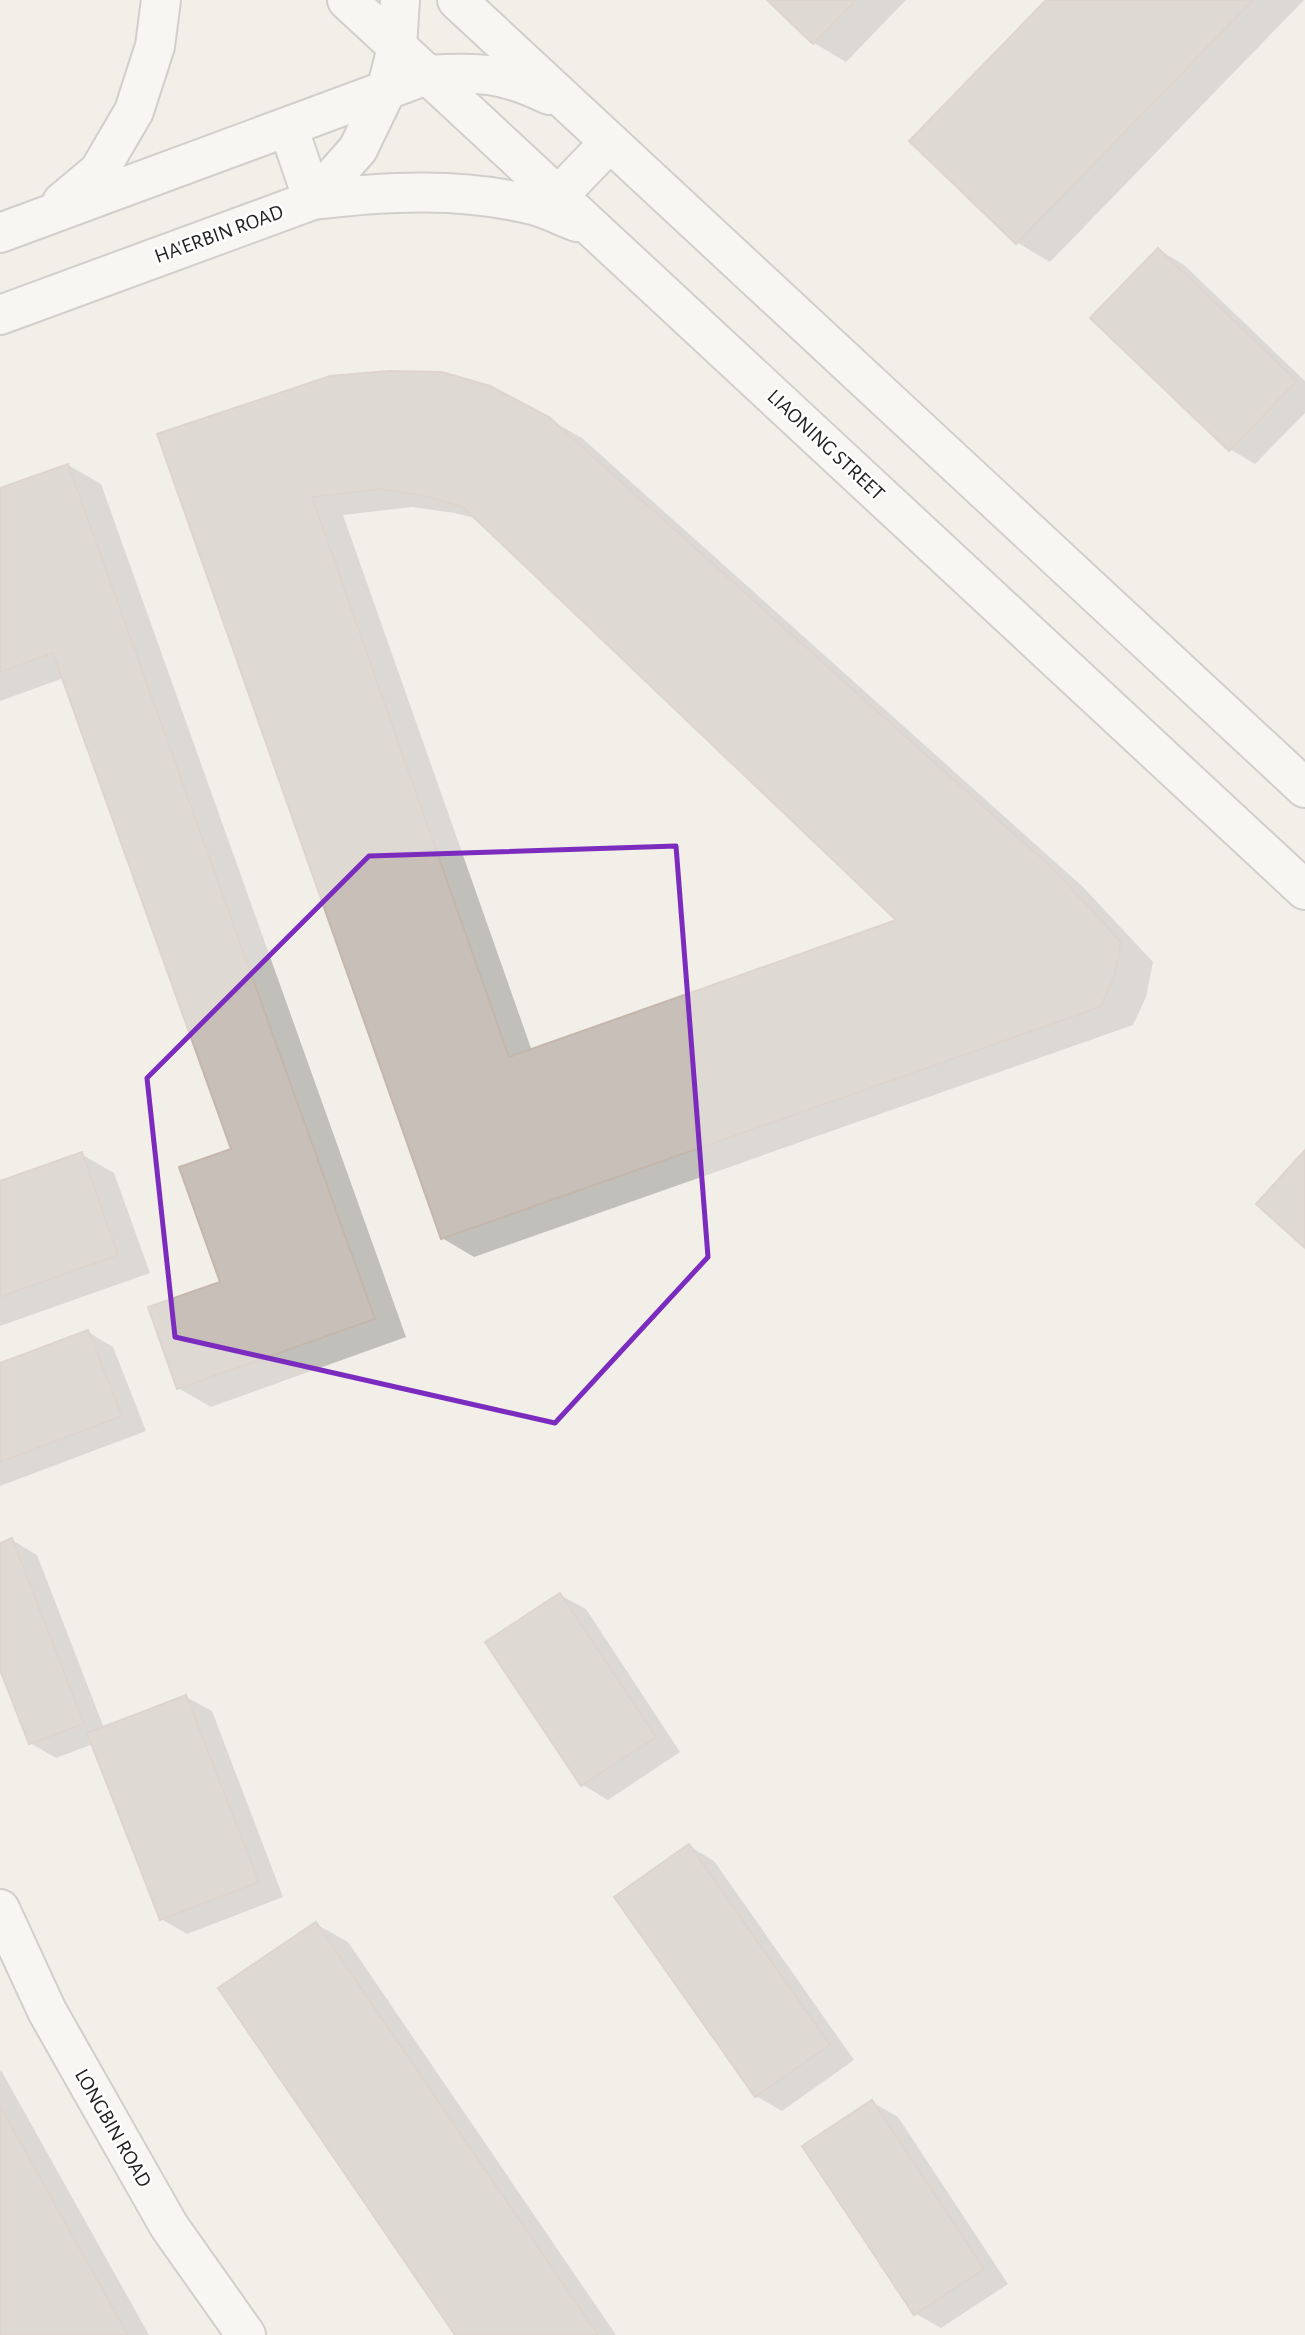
<svg xmlns="http://www.w3.org/2000/svg" width="1305" height="2335" font-family="'Alegreya Sans',sans-serif">
<rect width="100%" height="100%" fill="#f2efe9"/>
<g fill="#0003" fill-rule="evenodd">
<polygon points="770,0 906,0 846,62 814,43"/>
<polygon points="1049,0 1304,0 1050,262 1018,243 912,141"/>
<polygon points="1159,250 1184,265 1305,381 1305,413 1255,464 1230,449"/>
<path d="M548,419L582,438L1083,887L1153,962L1146,997L1133,1025L474,1257L442,1238L159,435ZM412,507L455,513L479,519L899,921L532,1051L343,515Z"/>
<polygon points="68,465 101,484 406,1337 211,1407 178,1388 222,1283 233,1150 64,678 0,701 0,490"/>
<polygon points="81,1154 114,1173 150,1273 0,1326 0,1183"/>
<polygon points="88,1332 113,1347 146,1431 0,1486 0,1365"/>
<polygon points="12,1540 37,1555 104,1728 186,1697 212,1711 283,1897 187,1934 161,1919 93,1744 56,1758 30,1743 0,1665 0,1544"/>
<polygon points="560,1595 586,1609 680,1752 608,1800 583,1785 488,1642"/>
<polygon points="689,1846 714,1861 854,2060 782,2111 756,2096"/>
<polygon points="316,1924 348,1942 616,2335 457,2335"/>
<polygon points="0,2071 2,2072 149,2335 0,2335"/>
<polygon points="872,2102 898,2117 1008,2284 941,2328 916,2314"/>
</g>
<g fill="#c7bfb8" stroke="#c4b6ab" stroke-width="2" fill-rule="evenodd">
<polygon points="767,0 856,0 813,44"/>
<polygon points="1046,0 1253,0 1016,244 909,141"/>
<polygon points="1158,248 1297,381 1229,451 1090,318"/>
<path d="M389,371L442,372L490,386L549,417L1050,866L1092,910L1121,942L1114,978L1100,1007L441,1239L157,434L330,376ZM378,489L421,495L463,507L896,920L509,1057L312,497Z"/>
<polygon points="68,464 375,1319 177,1389 148,1307 220,1282 179,1167 231,1149 53,653 0,672 0,488"/>
<polygon points="1305,1150 1305,1248 1256,1204"/>
<polygon points="82,1152 118,1255 0,1297 0,1181"/>
<polygon points="88,1330 122,1416 0,1462 0,1363"/>
<polygon points="12,1538 84,1724 29,1744 0,1670 0,1543"/>
<polygon points="560,1593 656,1737 581,1786 485,1642"/>
<polygon points="186,1695 259,1882 160,1920 87,1733"/>
<polygon points="689,1844 830,2045 755,2097 614,1897"/>
<polygon points="316,1922 598,2335 455,2335 218,1988"/>
<polygon points="872,2100 984,2269 914,2315 802,2146"/>
<polygon points="0,2106 128,2335 0,2335"/>
</g>
<g fill="none" stroke-linecap="round" stroke-linejoin="round">
<g stroke="#a9a9a9" stroke-width="42">
<g id="minor">
<polyline points="347,0 1305,890"/>
<polyline points="457,0 1305,788"/>
<path d="M288,127L313,200C387,191 464,187 536,206C550,210 563,217 577,222"/>
<polyline points="558,196 610,142"/>
<polyline points="62,202 99,171 134,111 155,46 161,0"/>
<path d="M0,233L427,75C478,72 502,72 549,95"/>
<polyline points="0,315 313,200 358,149 386,91 397,47 400,0"/>
<polyline points="0,1909 47,2011 169,2226 246,2335"/>
</g>
</g>
<use href="#minor" stroke="#fff" stroke-width="38"/>
</g>
<path d="M0 0H1305V2335H0ZM676,846L708,1257L555,1423L175,1337L147,1078L369,856Z" fill="#f2efe9" fill-opacity=".55" fill-rule="evenodd"/>
<path fill="none" stroke="#7b2cbf" stroke-width="5" stroke-linejoin="round" d="M676,846L708,1257L555,1423L175,1337L147,1078L369,856Z"/>
<g text-anchor="middle" dominant-baseline="central" stroke-width="5" stroke-linejoin="round" paint-order="stroke">
<g font-size="21" fill="#222" stroke="#fff">
<text transform="translate(219 234) rotate(-20)">HA'ERBIN ROAD</text>
<text transform="translate(826 445) rotate(43)">LIAONING STREET</text>
<text transform="translate(113 2128) rotate(60)">LONGBIN ROAD</text>
</g>
</g>
</svg>
